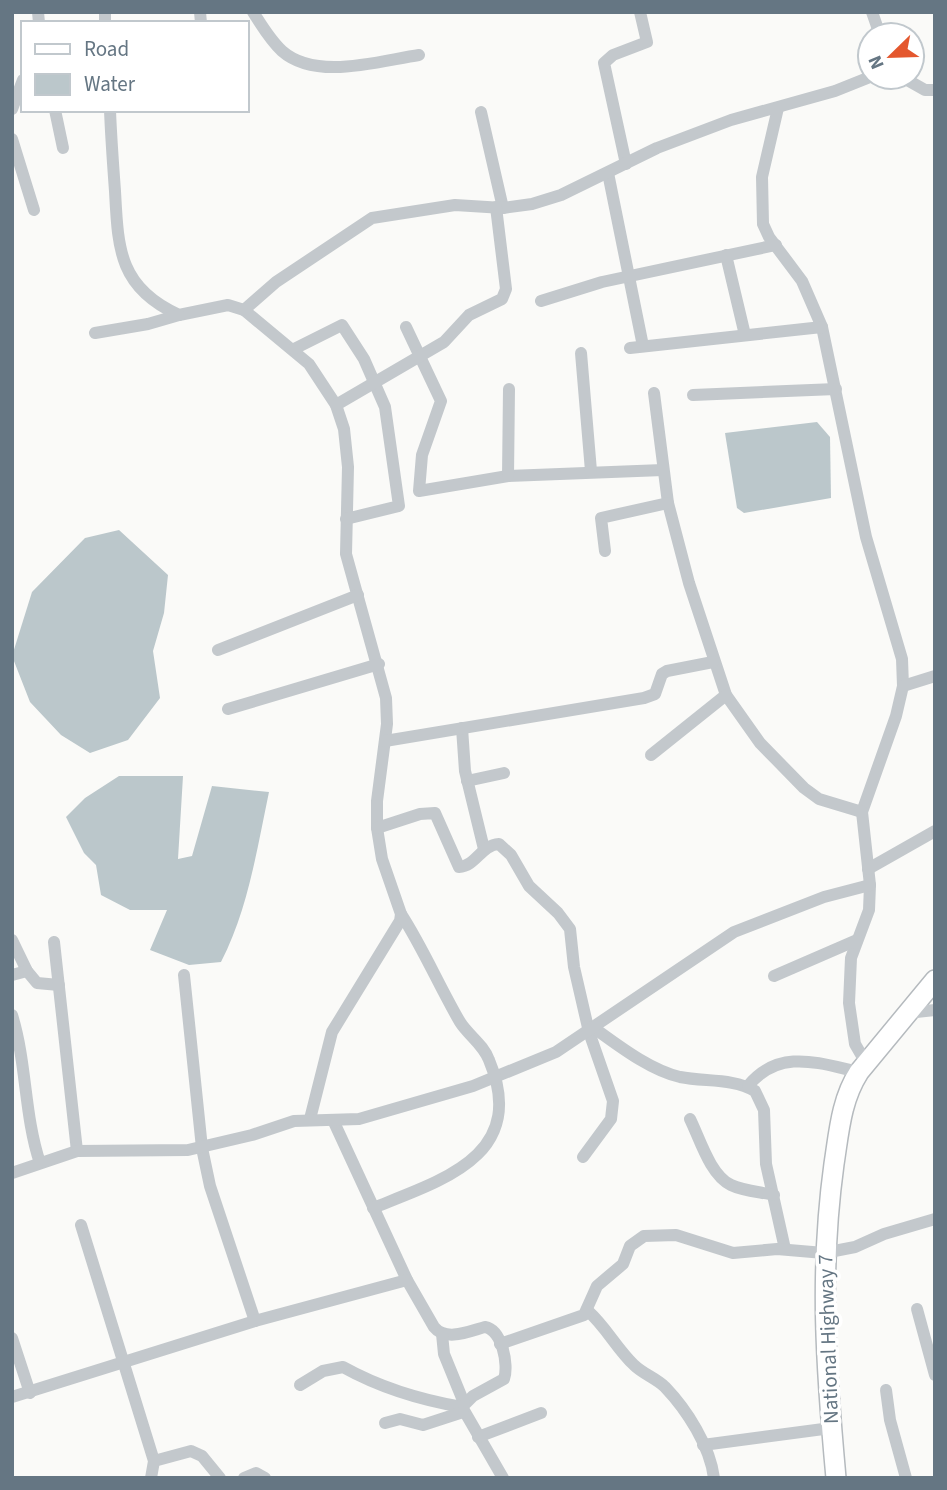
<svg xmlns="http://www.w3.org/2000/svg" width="947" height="1490" font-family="'Source Sans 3',sans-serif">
<rect width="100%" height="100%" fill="#fafaf8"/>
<g fill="#bbc7cb">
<polygon points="817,422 830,437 831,498 744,513 737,508 725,433"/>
<polygon points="119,530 168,575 164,613 153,651 160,698 128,740 90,753 61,735 30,702 12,656 32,592 85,538"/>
<path d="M119,776H183L178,859L192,856L212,786L269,792C257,849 248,910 221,962L189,965L150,950L167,910H130L101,895L96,865L84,853L66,817L85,798Z"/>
</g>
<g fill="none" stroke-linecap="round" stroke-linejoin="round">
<g stroke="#b5babe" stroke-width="22">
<path id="primary" d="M836,1478C826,1369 819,1273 834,1164C839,1132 841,1100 859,1072L935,980"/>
</g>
<g stroke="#c3c8cc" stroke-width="12">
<polyline points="38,12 39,23"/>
<polyline points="105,12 105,23"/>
<polyline points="200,12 201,23"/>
<path d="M253,12C262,26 270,40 282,51C316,81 379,61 419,55"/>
<polyline points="872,12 880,35"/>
<polyline points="902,77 925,90 935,90"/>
<polyline points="778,108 762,177 763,224 769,237 802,281 822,327 866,537 902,659 903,686 896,716 862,812 870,885 869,910 851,958 849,1003 855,1044 866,1063"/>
<polyline points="12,109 23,80"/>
<polyline points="55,110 63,148"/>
<path d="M110,110C111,137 113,164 115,191C118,249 119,288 179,315L228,305L244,310L309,364L336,405L344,429L348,467L346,554L386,698L387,724L377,801V828L382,859L401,914L400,921L332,1032L310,1119"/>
<polyline points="481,112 503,208"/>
<polyline points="12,139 34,210"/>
<polyline points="626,164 604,63 613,55 647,42 640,12"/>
<polyline points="608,173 643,346"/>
<polyline points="726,255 745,335"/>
<polyline points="541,301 602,282 776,245"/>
<polyline points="244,310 276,282 372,218 455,205 503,208 532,204 561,195 657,148 731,120 835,91 870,77"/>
<polyline points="406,327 441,401 422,455 419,491 508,476 663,470"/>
<polyline points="95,333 148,324 179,315"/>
<polyline points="630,348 822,327"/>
<polyline points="294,349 342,325 364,359 385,407 399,506 346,519"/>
<polyline points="581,353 591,471"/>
<polyline points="654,393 668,503 689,583 726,695 760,743 804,788 819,799 862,812"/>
<polyline points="693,395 836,389"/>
<polyline points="336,405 444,342 469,315 502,299 506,289 496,207"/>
<polyline points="508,476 509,389"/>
<polyline points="605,551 601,518 668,503"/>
<polyline points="218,650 358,595"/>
<polyline points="903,686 935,676"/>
<polyline points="228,709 379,664"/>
<polyline points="462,728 465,771 484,849"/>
<polyline points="385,741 644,698 655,694 662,674 667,671 713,662"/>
<polyline points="651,755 726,695"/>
<polyline points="467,781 504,773"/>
<path d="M377,828L420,814L435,813L459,867C476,866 481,845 499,844L511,855L529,886L558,913L570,929L574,967L589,1032L613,1101L611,1119L583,1157"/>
<polyline points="868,869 935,831"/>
<polyline points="12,940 27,971 37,983 59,985"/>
<polyline points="54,942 77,1151"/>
<polyline points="12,975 27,971"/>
<polyline points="184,975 202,1148 210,1186 255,1321"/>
<polyline points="774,976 857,940"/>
<polyline points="907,1013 935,1010"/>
<path d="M12,1015C27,1064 24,1115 40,1163"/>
<path d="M594,1028C619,1046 650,1070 680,1077C705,1082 733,1078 755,1091L764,1110L766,1164L785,1249"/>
<path d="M748,1086C779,1048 818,1063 859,1072"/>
<path d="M690,1119C700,1139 710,1175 731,1185C743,1191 761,1192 774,1195"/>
<path d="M333,1120L407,1280L434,1327C446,1342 470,1331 485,1327C502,1330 509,1365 504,1379L473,1396L462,1407L503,1478"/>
<polyline points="12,1173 77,1151 188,1150 252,1135 294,1121 359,1119 473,1086 556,1052 734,932 824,897 870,885"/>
<path d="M373,1208C443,1180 529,1155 489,1060C483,1044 469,1036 460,1022C439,986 423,948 401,914"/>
<polyline points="81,1225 154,1461 151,1478"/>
<polyline points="917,1309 935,1375"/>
<path d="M588,1311C606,1327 617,1349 634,1365C643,1374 656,1378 665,1387C687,1410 710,1446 714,1478"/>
<polyline points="442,1334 444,1354 464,1403"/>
<polyline points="12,1338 30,1393"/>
<polyline points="500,1344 584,1315 597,1286 623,1264 630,1246 644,1236 676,1235 733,1253 777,1249 824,1253 855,1247 884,1234 935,1219"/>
<path d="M300,1385L323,1371L343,1367C379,1387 421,1400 462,1407"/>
<polyline points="886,1390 890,1420 906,1478"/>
<polyline points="12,1397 255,1321 407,1280"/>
<polyline points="385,1423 400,1419 423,1425 463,1412"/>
<polyline points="478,1437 541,1413"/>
<polyline points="703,1445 831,1428"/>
<polyline points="154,1461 191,1451 202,1456 220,1478"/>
<polyline points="244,1478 256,1473 265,1478"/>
</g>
<use href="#primary" stroke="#fff" stroke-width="19"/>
</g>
<g text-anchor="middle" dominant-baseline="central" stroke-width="7" stroke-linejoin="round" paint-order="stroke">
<g font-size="21" fill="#657683" stroke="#fff">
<text transform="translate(828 1339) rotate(-92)">National Highway 7</text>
</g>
</g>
<rect width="947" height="1490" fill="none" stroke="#657683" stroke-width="28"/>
<rect x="21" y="21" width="228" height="91" fill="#ffffff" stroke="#c1c8cd" stroke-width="2"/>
<rect x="35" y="44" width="35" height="10" fill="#ffffff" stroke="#c1c8cd" stroke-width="2"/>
<text x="84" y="56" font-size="21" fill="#657683">Road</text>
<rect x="35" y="74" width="35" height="21" fill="#bbc7cb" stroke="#c1c8cd" stroke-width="2"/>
<text x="84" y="91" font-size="21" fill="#657683">Water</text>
<g transform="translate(891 56) rotate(247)"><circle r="33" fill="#ffffff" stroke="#c1c8cd" stroke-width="2"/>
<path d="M0-5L12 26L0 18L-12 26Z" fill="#e4572e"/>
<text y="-10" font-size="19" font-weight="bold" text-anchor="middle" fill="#657683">N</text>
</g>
</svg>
